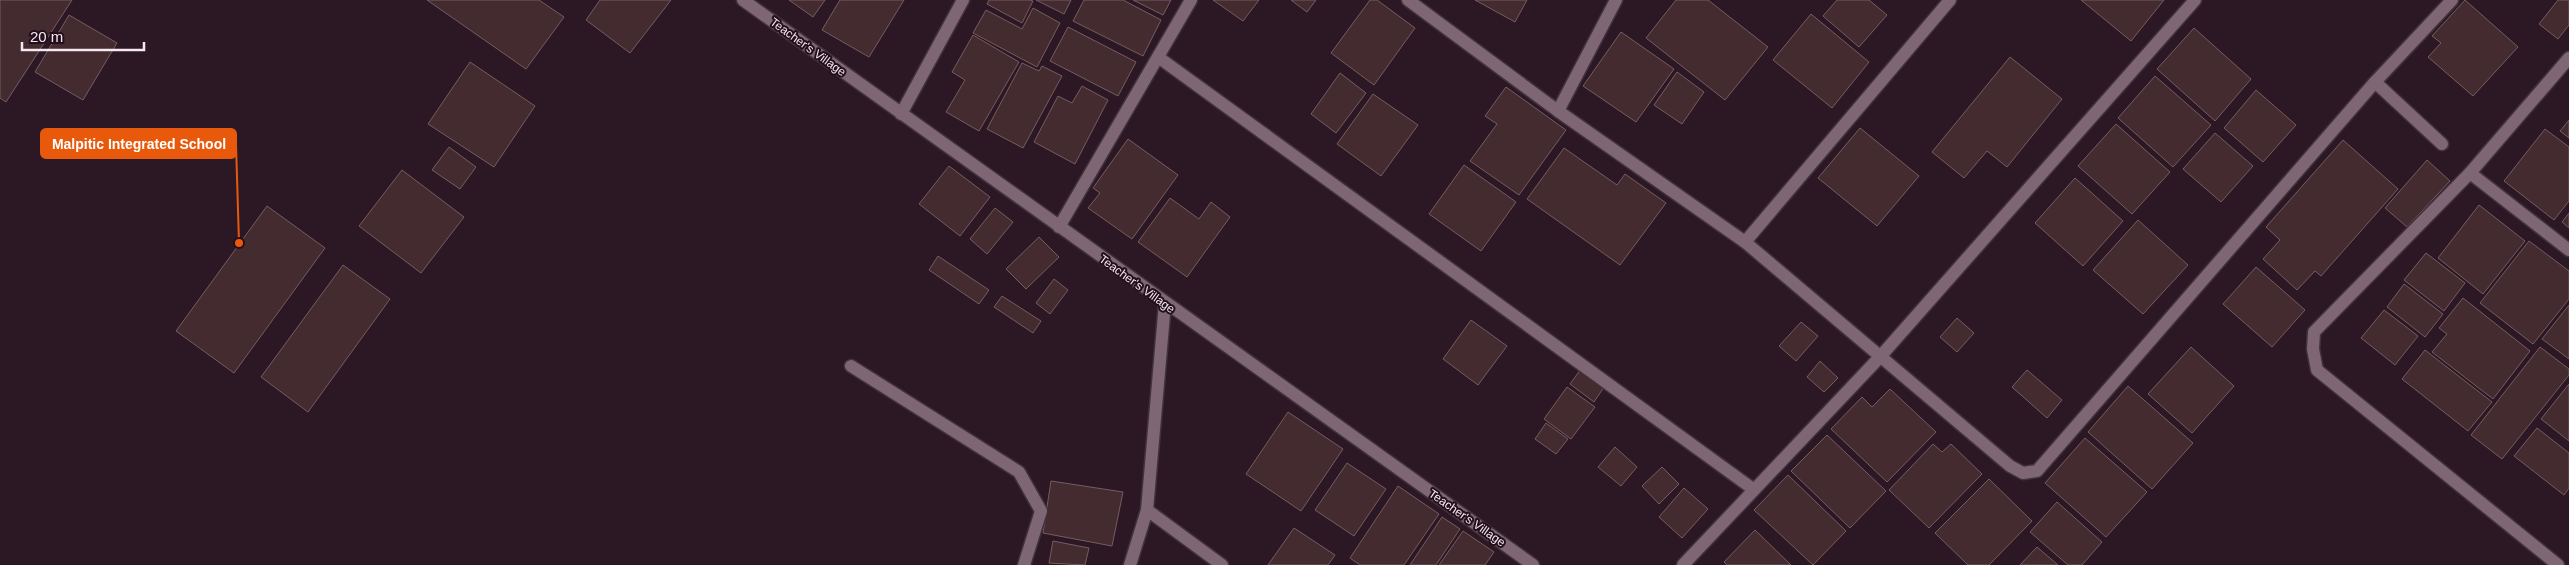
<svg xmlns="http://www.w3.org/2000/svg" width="2569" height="565" font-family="Helvetica,sans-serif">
<rect width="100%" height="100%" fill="#2c1824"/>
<g fill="#432b30" stroke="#775c61">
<polygon points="0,0 72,0 6,102 0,98"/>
<polygon points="427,0 539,0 564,17 526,69"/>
<polygon points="600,0 671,0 630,53 586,20"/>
<polygon points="789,0 825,0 813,17"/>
<polygon points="840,0 904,0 869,57 822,30"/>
<polygon points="989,0 1030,0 1033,1 1022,23 987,4"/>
<polygon points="1036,0 1071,0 1064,14"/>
<polygon points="1084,0 1123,0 1161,20 1143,56 1073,21"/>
<polygon points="1133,0 1171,0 1163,15"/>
<polygon points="1213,0 1259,0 1243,21"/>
<polygon points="1291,0 1316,0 1307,12"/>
<polygon points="1370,0 1377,0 1415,28 1374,85 1331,53"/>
<polygon points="1475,0 1527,0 1515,22"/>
<polygon points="1676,0 1708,0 1768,47 1725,100 1646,38"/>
<polygon points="1837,0 1869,0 1887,15 1859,47 1823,16"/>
<polygon points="2081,0 2164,0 2131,41"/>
<polygon points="2465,0 2518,47 2473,96 2428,57 2441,43 2432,36"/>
<polygon points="2558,0 2569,0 2569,25 2558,39 2539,24"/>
<polygon points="1033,8 1060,23 1037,67 973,33 986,10 1022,29"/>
<polygon points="1811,14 1869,62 1832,108 1773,60"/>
<polygon points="69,15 117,43 83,100 35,72"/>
<polygon points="1068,27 1136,62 1118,96 1050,61"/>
<polygon points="2194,28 2251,79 2215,121 2157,69"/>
<polygon points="1621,32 1674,69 1636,122 1583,86"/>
<polygon points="973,35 1019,62 979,131 946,112 965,80 952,72"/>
<polygon points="2010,57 2062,99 2007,167 1987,151 1964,178 1932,152"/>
<polygon points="470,62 535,106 494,167 428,124"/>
<polygon points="1022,63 1039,71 1042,66 1062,76 1023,148 987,129"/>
<polygon points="1677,72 1704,92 1682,124 1654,105"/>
<polygon points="1340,73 1366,93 1336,133 1311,114"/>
<polygon points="2155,76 2211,125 2173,167 2118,118"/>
<polygon points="1082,86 1108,100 1075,164 1034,142 1058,96 1072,103"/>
<polygon points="1506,87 1566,130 1519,195 1470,161 1497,124 1485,116"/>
<polygon points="2256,90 2296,125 2263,162 2224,128"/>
<polygon points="1373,94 1418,125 1381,176 1337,144"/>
<polygon points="2569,120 2569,138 2560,131"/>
<polygon points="2116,124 2170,172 2132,214 2078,166"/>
<polygon points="1860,128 1919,176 1877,226 1818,178"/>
<polygon points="2545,129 2569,147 2569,201 2554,220 2504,181"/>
<polygon points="2215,133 2253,166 2221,202 2183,169"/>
<polygon points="1128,139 1178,175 1132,239 1088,208 1100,193 1093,188"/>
<polygon points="2343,140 2398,189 2321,276 2315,271 2297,290 2263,259 2280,240 2266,227"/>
<polygon points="449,147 476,167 460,189 432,170"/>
<polygon points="1564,148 1617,185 1625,174 1666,203 1620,265 1527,199"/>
<polygon points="2427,160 2450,181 2407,227 2385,208"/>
<polygon points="1464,165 1516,202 1481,251 1429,214"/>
<polygon points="949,166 990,197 960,236 919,204"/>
<polygon points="402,170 464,217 421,273 359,226"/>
<polygon points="2075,178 2123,221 2083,266 2035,223"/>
<polygon points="1170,198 1199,219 1211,202 1230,217 1187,277 1138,242"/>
<polygon points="2479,205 2525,241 2483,294 2438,258"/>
<polygon points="267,206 325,248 234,373 176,331"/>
<polygon points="995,208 1013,222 987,254 970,239"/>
<polygon points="2569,213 2569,228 2562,222"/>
<polygon points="2138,220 2188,265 2143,314 2093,270"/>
<polygon points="1039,237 1059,257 1026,289 1006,269"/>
<polygon points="2529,241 2569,271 2569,299 2533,344 2480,303"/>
<polygon points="2426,253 2465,283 2444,311 2404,280"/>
<polygon points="938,256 989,290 979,304 929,270"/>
<polygon points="343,265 390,299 308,412 261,377"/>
<polygon points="2256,267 2305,310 2272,347 2223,304"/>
<polygon points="1054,279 1068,290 1050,314 1036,303"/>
<polygon points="2404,284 2443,314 2425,337 2387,307"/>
<polygon points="1002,296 1041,321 1033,333 994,307"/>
<polygon points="2463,298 2530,351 2493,399 2432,352 2447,334 2439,328"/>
<polygon points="2569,305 2569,359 2542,339"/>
<polygon points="2384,310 2418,336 2395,365 2361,338"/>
<polygon points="1957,318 1974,333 1957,352 1940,337"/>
<polygon points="1471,320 1507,346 1478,385 1443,359"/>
<polygon points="1801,322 1818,336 1796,361 1779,346"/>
<polygon points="2191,347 2234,386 2192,433 2148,394"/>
<polygon points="2540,347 2569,369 2569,375 2502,459 2471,435"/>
<polygon points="2425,350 2492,402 2468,431 2402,379"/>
<polygon points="1820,361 1838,378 1824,392 1807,377"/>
<polygon points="1581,369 1604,387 1594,402 1570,384"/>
<polygon points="2027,370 2062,400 2047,418 2012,387"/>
<polygon points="2569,384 2569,441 2541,419"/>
<polygon points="2128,386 2193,443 2152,489 2088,432"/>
<polygon points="1567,387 1595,407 1571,439 1544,419"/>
<polygon points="1890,389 1936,432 1887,482 1831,429 1862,397 1872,407"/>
<polygon points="1288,412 1343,449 1301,511 1246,474"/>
<polygon points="1546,423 1568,439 1556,454 1535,439"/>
<polygon points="2537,428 2569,453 2569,488 2564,495 2514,456"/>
<polygon points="1827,435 1886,491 1850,528 1791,471"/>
<polygon points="2085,438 2147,492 2106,537 2045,483"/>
<polygon points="1933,444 1942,452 1951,444 1982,474 1929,528 1889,490"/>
<polygon points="1615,447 1637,467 1621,486 1598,467"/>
<polygon points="1347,463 1386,489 1354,536 1315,510"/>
<polygon points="1662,467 1679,484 1659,504 1642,486"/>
<polygon points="1788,475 1846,531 1813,565 1754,510"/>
<polygon points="1989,479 2032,521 1989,565 1968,565 1935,533"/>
<polygon points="1051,481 1123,492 1112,546 1043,533"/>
<polygon points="1398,486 1439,514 1404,565 1360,565 1350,558"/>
<polygon points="1684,488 1708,509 1682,538 1659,517"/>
<polygon points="2057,502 2102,542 2082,565 2068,565 2030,532"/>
<polygon points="1442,517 1460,529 1436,565 1410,565"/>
<polygon points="1294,528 1335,555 1328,565 1268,565"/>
<polygon points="1755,530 1791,565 1727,565 1724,562"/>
<polygon points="1463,531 1494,552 1485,565 1439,565"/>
<polygon points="1053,541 1089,548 1085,565 1049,563"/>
<polygon points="2037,547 2058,565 2020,565"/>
</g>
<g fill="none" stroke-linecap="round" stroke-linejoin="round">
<g stroke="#40323a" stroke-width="15">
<g id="minor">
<polyline points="743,0 1533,565"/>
<polyline points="1408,0 1558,111 1745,242 2010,466 2023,473 2037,471 2375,82 2452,0"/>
<polyline points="1158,57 1753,489"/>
<polyline points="2375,82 2442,144"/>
<polyline points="1558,111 1616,0"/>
<polyline points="901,114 963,0"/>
<polyline points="2470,173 2569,250"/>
<polyline points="1059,227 1191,0"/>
<polyline points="1745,242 1950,0"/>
<polyline points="851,366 1019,472 1041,511 1024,565"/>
<polyline points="1147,510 1222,565"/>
<polyline points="1130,565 1147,510 1165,303"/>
<polyline points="1683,565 1879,358 2195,0"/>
<polyline points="2558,565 2317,370 2313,349 2314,332 2470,173 2569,58"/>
</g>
</g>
<use href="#minor" stroke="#7e6674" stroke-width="12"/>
</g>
<g text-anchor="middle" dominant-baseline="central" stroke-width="4" stroke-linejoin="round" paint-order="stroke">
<g font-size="12" fill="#f6e8f0" stroke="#220f1b">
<text transform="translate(808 47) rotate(36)">Teacher's Village</text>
<text transform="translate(1137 284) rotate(36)">Teacher's Village</text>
<text transform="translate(1467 518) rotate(35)">Teacher's Village</text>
</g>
</g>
<path fill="none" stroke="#e8590c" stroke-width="2" d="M239 243L236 144"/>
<circle fill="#e8590c" stroke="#220f1b" stroke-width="2" cx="239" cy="243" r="5"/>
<rect fill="#e8590c" stroke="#e8590c" stroke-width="2" x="41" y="129" width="195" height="29" rx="5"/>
<g font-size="14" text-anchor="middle" font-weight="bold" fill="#fff">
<text x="139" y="149">Malpitic Integrated School</text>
</g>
<path d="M22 42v8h122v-8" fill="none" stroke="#f6e8f0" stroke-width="2.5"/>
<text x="30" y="42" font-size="15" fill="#f6e8f0" stroke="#220f1b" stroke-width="4" paint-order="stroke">20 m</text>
</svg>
